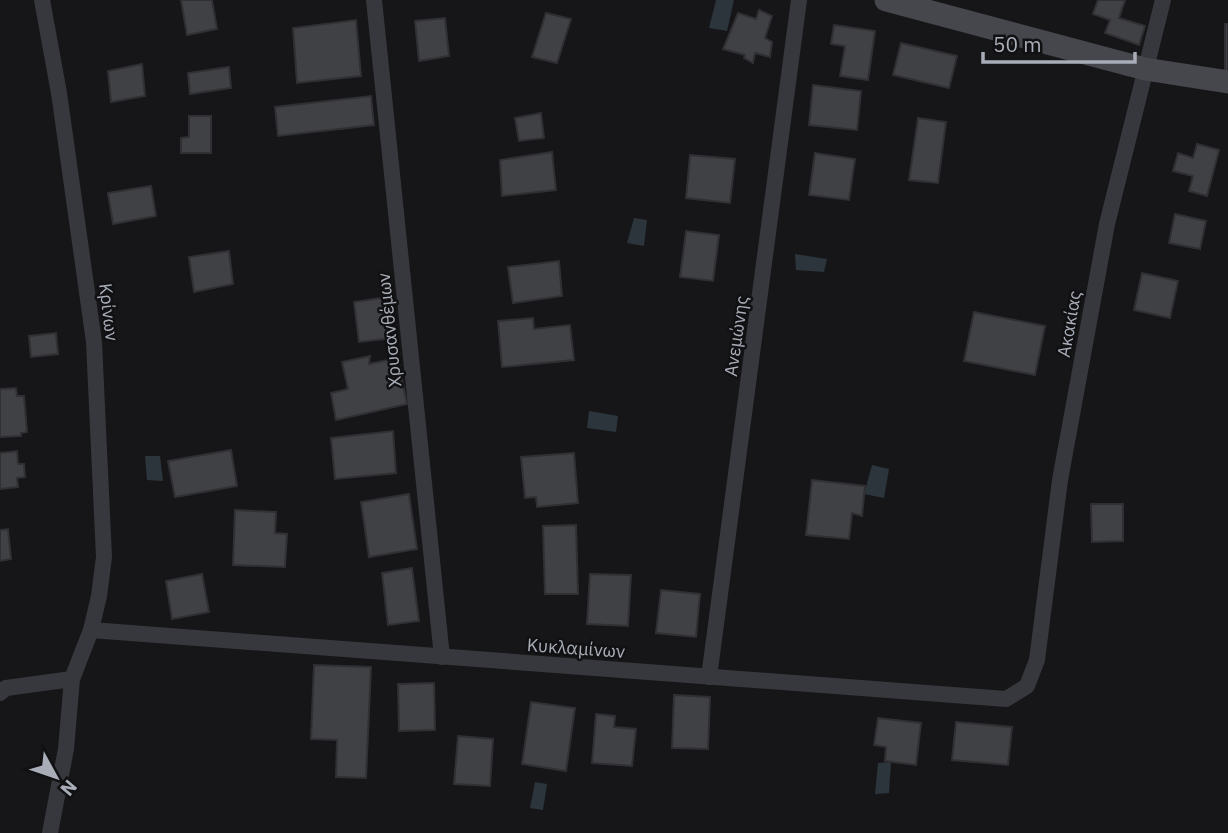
<svg xmlns="http://www.w3.org/2000/svg" width="1228" height="833" font-family="'IBM Plex Sans',sans-serif">
<rect width="100%" height="100%" fill="#161618"/>
<g fill="#2c353c">
<polygon points="716,0 734,0 727,31 709,28"/>
<polygon points="634,218 647,220 644,246 627,243"/>
<polygon points="795,254 827,259 824,272 796,270"/>
<polygon points="589,411 618,416 616,432 587,428"/>
<polygon points="145,456 160,456 163,481 147,480"/>
<polygon points="872,465 889,469 884,498 864,494"/>
<polygon points="891,762 889,793 875,794 878,763"/>
<polygon points="535,782 547,784 543,810 530,808"/>
</g>
<g fill="#404145" stroke="#303034" stroke-width="2">
<polygon points="181,0 212,0 217,29 187,35"/>
<polygon points="1098,0 1125,0 1119,18 1145,26 1139,45 1105,33 1110,20 1093,14"/>
<polygon points="759,10 772,16 765,38 772,42 770,57 755,53 753,63 744,58 745,55 723,49 738,13 756,19"/>
<polygon points="546,13 571,19 557,63 532,57"/>
<polygon points="445,18 449,56 419,61 415,21"/>
<polygon points="356,20 361,76 297,83 293,28"/>
<rect x="1225" y="24" width="3" height="48"/>
<polygon points="834,25 875,31 868,80 840,76 845,46 831,44"/>
<polygon points="901,43 957,56 949,88 893,75"/>
<polygon points="142,64 145,96 111,102 108,71"/>
<polygon points="229,67 231,88 190,94 188,73"/>
<polygon points="813,85 861,91 857,130 809,125"/>
<polygon points="371,96 374,125 278,136 275,107"/>
<polygon points="541,113 544,138 519,141 515,118"/>
<polygon points="189,116 211,116 211,153 181,153 181,138 189,137"/>
<polygon points="918,118 946,122 938,183 909,180"/>
<polygon points="1197,144 1219,150 1207,196 1189,191 1193,176 1173,171 1178,153 1193,158"/>
<polygon points="552,152 556,190 502,196 500,160"/>
<polygon points="815,153 855,159 849,200 809,195"/>
<polygon points="690,155 735,159 730,203 686,198"/>
<polygon points="151,186 156,216 113,224 108,193"/>
<polygon points="1175,214 1206,221 1200,249 1169,243"/>
<polygon points="686,231 719,235 713,281 680,277"/>
<polygon points="229,251 233,284 194,292 189,257"/>
<polygon points="559,261 562,296 513,303 508,267"/>
<polygon points="1142,273 1178,281 1170,318 1134,310"/>
<polygon points="388,297 393,338 359,342 354,302"/>
<polygon points="974,312 1045,326 1035,375 964,361"/>
<polygon points="533,318 534,329 570,325 574,360 502,367 498,321"/>
<polygon points="56,333 58,354 31,357 29,336"/>
<polygon points="370,356 369,364 398,358 407,404 336,420 331,393 348,389 342,362"/>
<polygon points="16,388 17,396 24,396 27,432 21,433 21,436 0,437 0,389"/>
<polygon points="393,431 396,473 335,479 331,438"/>
<polygon points="231,450 237,486 175,497 168,461"/>
<polygon points="17,451 18,464 24,464 25,477 17,478 18,487 0,489 0,453"/>
<polygon points="574,453 578,503 537,507 536,497 525,498 521,457"/>
<polygon points="812,480 865,486 862,516 852,513 849,539 806,535"/>
<polygon points="409,494 417,549 369,557 361,502"/>
<polygon points="1091,504 1123,504 1123,541 1092,542"/>
<polygon points="235,510 276,512 275,533 287,534 285,567 233,565"/>
<polygon points="576,525 578,594 545,594 543,526"/>
<polygon points="8,529 11,559 0,561 0,530"/>
<polygon points="412,568 419,621 388,625 382,573"/>
<polygon points="202,574 209,612 172,619 166,581"/>
<polygon points="590,574 631,575 628,626 587,624"/>
<polygon points="661,590 700,594 696,637 656,633"/>
<polygon points="314,665 371,667 366,778 336,777 337,740 311,739"/>
<polygon points="434,683 435,730 399,731 398,684"/>
<polygon points="674,695 710,697 708,749 672,748"/>
<polygon points="531,702 575,708 566,771 522,764"/>
<polygon points="596,714 615,716 614,727 636,729 632,766 592,763"/>
<polygon points="878,718 921,723 916,765 885,761 886,747 874,745"/>
<polygon points="956,722 1012,727 1008,765 952,760"/>
<polygon points="458,736 493,739 490,786 454,784"/>
</g>
<g fill="none" stroke-linecap="round" stroke-linejoin="round">
<g stroke="#37383d" stroke-width="16">
<polyline points="42,0 59,93 94,342 104,557 99,596 91,630 72,679 66,749 50,833"/>
<polyline points="374,0 442,657"/>
<polyline points="91,630 1006,699 1027,686 1037,660 1060,480 1107,224 1163,0"/>
<polyline points="709,677 799,0"/>
<polyline points="0,693 6,688 72,679"/>
</g>
<polyline stroke="#45474d" stroke-width="23" points="886,0 1145,69 1228,82"/>
</g>
<g text-anchor="middle" dominant-baseline="central" stroke-width="5" stroke-linejoin="round" paint-order="stroke">
<g font-size="18" fill="#a8adb8" stroke="#111113">
<text transform="translate(109 312) rotate(83)">Κρίνων</text>
<text transform="translate(1069 324) rotate(-80)">Ακακίας</text>
<text transform="translate(389 330) rotate(-96)">Χρυσανθέμων</text>
<text transform="translate(736 336) rotate(-82)">Ανεμώνης</text>
<text transform="translate(576 648) rotate(4)">Κυκλαμίνων</text>
</g>
</g>
<g transform="translate(56 777) rotate(130)" stroke="#111113" stroke-width="5" paint-order="stroke">
<path d="M0-5L12 26L0 18L-12 26Z" fill="#a8adb8"/>
<text y="-10" font-size="19" font-weight="bold" text-anchor="middle" fill="#a8adb8">N</text>
</g>
<path d="M983 52v10h152v-10" fill="none" stroke="#a8adb8" stroke-width="3.5"/>
<text x="993" y="52" font-size="21" fill="#a8adb8" stroke="#111113" stroke-width="5" paint-order="stroke">50 m</text>
</svg>
